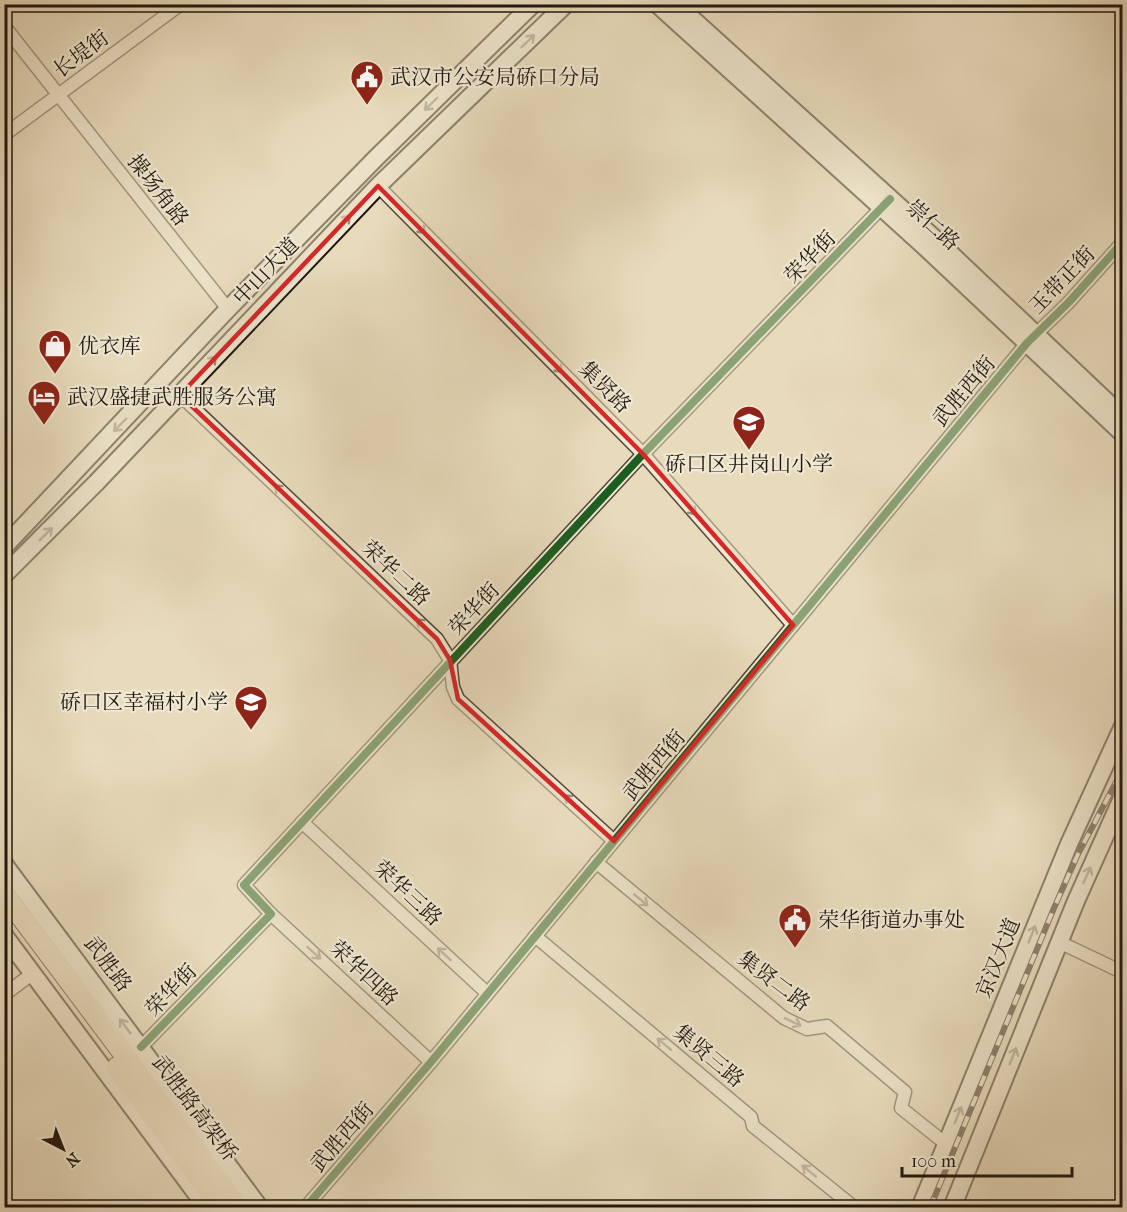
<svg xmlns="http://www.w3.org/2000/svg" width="1127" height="1212" font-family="'IM FELL French Canon','Noto Serif SC',serif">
<rect width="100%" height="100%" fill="#e8dbbc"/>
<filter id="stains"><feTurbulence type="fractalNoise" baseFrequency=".00333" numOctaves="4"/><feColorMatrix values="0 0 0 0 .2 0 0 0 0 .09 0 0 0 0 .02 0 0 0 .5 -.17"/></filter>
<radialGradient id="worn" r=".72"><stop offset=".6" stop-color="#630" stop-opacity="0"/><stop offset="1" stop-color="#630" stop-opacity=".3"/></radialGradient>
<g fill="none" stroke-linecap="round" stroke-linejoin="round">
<g stroke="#51483a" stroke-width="15">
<g id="minor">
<polyline points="4,26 228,309"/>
<polyline points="4,135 181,4"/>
<polyline points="378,186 643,454 793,625"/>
<polyline points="180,395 437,639 450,660 453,687 458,699 614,841"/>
<polyline points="302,822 487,993"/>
<polyline points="596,862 784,1018 807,1029 827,1026 905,1092 901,1108 946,1144"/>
<polyline points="271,914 431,1062"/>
<polyline points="535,936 751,1117 753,1126 855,1208"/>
<polyline points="1059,942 1122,972"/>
<polyline points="4,995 33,973"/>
<polyline points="141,1047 271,914 244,885 643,454 887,202"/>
<polyline points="305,1208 431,1062 1027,343 1069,302 1122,243"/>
</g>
</g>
<g stroke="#1f170e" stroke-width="20">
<g id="secondary">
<polyline points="657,4 925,247 1122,433"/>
<polyline points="676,4 934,238 1122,416"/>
<polyline points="4,547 228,309 376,158 533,4"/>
<polyline points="4,575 96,483 378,186 566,4"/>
<polyline points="4,864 260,1208"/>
<polyline points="4,935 207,1208"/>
<polyline points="920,1208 1069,844 1122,728"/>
<polyline points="952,1208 1076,901 1122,798"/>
</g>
</g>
<g stroke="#1f170e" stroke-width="22">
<g id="primary">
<polyline points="4,894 239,1208"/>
<polyline points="117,1067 221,1208"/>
</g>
</g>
<use href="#minor" stroke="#f0e8d3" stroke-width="12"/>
<use href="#secondary" stroke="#f0e8d3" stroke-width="16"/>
<use href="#primary" stroke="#e8dbbc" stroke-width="20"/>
<g stroke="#1f170e" stroke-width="6">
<polyline id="rail" points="930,1208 1054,908 1078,854 1122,771"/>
</g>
<use href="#rail" stroke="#f0e8d3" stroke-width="4" stroke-dasharray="11" stroke-linecap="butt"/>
<g stroke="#f0e8d3" stroke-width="11">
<g id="cycleway">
<polyline points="141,1047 271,914 244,885 643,454 890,199"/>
<polyline points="305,1208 431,1062 1027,343 1069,302 1122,243"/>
</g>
</g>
<use href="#cycleway" stroke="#1b5e20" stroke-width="8"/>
</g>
<defs><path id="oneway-shaft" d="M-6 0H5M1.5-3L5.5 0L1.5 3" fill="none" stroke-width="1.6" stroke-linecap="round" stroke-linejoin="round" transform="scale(1.5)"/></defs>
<g stroke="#928a7a">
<use href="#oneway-shaft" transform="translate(528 41) rotate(-44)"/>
<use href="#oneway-shaft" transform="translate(431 104) rotate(136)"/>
<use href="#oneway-shaft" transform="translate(344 222) rotate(-47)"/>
<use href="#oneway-shaft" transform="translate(419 227) rotate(45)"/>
<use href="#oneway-shaft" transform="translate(210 363) rotate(-47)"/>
<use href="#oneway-shaft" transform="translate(556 366) rotate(45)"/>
<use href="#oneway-shaft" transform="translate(120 425) rotate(134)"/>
<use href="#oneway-shaft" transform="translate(281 491) rotate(-137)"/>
<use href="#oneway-shaft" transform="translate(690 508) rotate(49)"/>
<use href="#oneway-shaft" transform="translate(46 534) rotate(-45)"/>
<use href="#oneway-shaft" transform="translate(423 625) rotate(-137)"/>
<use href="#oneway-shaft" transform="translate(571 801) rotate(-138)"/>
<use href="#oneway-shaft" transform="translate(1087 875) rotate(-66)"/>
<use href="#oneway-shaft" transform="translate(641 900) rotate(40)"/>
<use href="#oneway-shaft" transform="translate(1032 934) rotate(-68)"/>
<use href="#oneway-shaft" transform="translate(314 953) rotate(43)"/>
<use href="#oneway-shaft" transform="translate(444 954) rotate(-137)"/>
<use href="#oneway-shaft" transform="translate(793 1022) rotate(26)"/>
<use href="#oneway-shaft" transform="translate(125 1026) rotate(-127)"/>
<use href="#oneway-shaft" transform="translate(664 1044) rotate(-140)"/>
<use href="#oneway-shaft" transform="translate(1013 1056) rotate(-68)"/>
<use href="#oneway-shaft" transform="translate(958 1115) rotate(-68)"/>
<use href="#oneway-shaft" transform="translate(809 1171) rotate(-141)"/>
</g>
<path d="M0 0H1127V1212H0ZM378,186L643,454L793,625L614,841L458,699L450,660L437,639L180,395Z" fill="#e8dbbc" fill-opacity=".55" fill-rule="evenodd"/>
<path fill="none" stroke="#d62828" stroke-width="4.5" stroke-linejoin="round" d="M378,186L643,454L793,625L614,841L458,699L450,660L437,639L180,395Z"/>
<defs>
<g id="civic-pin" transform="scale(1.725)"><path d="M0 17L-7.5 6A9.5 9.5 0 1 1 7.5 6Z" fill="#8f2418" stroke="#f0e8d3"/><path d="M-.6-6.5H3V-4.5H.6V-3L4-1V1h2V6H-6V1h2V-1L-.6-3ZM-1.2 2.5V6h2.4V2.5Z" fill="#fff"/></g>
<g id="shop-pin" transform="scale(1.725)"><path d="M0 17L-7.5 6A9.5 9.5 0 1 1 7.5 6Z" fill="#8f2418" stroke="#f0e8d3"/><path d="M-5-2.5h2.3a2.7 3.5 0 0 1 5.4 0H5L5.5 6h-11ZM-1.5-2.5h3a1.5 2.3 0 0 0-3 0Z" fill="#fff"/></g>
<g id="hotel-pin" transform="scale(1.725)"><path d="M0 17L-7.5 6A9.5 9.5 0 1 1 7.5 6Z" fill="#8f2418" stroke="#f0e8d3"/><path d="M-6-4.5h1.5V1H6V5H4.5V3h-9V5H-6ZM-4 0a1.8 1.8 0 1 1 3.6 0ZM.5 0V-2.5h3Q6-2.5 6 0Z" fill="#fff"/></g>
<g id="school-pin" transform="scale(1.725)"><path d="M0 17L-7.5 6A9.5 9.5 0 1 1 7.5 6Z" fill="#8f2418" stroke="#f0e8d3"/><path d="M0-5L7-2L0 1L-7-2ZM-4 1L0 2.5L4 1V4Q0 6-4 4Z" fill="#fff"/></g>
</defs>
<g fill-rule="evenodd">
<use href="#civic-pin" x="367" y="77"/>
<use href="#shop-pin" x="55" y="346"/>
<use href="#hotel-pin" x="44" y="397"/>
<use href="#school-pin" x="749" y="422"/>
<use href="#school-pin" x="251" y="702"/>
<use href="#civic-pin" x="795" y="920"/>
</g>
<g text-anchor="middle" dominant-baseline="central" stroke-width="4.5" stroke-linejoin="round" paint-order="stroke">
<g font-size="21" fill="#1f170e" stroke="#f0e8d3">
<text transform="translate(81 54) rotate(-37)">长堤街</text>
<text transform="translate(158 190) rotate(52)">操场角路</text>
<text transform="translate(933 225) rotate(42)">崇仁路</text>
<text transform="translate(810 257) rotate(-46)">荣华街</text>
<text transform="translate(266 271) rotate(-46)">中山大道</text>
<text transform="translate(1062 280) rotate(-46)">玉带正街</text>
<text transform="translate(605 387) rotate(45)">集贤路</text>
<text transform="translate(964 391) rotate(-50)">武胜西街</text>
<text transform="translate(396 573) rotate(43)">荣华二路</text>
<text transform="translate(474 609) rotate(-47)">荣华街</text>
<text transform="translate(654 765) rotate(-50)">武胜西街</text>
<text transform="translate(408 893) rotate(43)">荣华三路</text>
<text transform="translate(998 958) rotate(-68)">京汉大道</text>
<text transform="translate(108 964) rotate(53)">武胜路</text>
<text transform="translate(364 973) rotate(43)">荣华四路</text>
<text transform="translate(774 981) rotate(37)">集贤二路</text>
<text transform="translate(171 990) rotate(-46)">荣华街</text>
<text transform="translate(709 1056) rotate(40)">集贤三路</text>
<text transform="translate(195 1108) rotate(53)">武胜路高架桥</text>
<text transform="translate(342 1137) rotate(-49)">武胜西街</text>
</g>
<g font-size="21" fill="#1f170e" stroke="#f0e8d3" text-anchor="start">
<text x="390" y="77">武汉市公安局硚口分局</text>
<text x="78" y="346">优衣库</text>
<text x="67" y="397">武汉盛捷武胜服务公寓</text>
<text x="749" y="464" text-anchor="middle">硚口区井岗山小学</text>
<text x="228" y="702" text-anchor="end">硚口区幸福村小学</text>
<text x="818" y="920">荣华街道办事处</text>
</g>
</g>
<rect width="1127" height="1212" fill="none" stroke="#e8dbbc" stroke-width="24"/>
<rect x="6" y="6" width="1115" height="1200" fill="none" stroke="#1f170e" stroke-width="3"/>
<rect x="12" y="12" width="1103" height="1188" fill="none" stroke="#1f170e" stroke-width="1.5"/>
<g transform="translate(63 1149) rotate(138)" stroke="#f0e8d3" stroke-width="4.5" paint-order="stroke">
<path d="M0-4.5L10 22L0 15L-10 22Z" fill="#1f170e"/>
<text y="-9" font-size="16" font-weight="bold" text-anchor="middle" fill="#1f170e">N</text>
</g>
<path d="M902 1167v9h170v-9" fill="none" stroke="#1f170e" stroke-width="3"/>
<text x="911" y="1167" font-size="18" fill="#1f170e" stroke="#f0e8d3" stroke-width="4.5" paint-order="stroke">100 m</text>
<rect width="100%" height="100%" filter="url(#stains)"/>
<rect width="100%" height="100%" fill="url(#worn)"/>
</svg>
